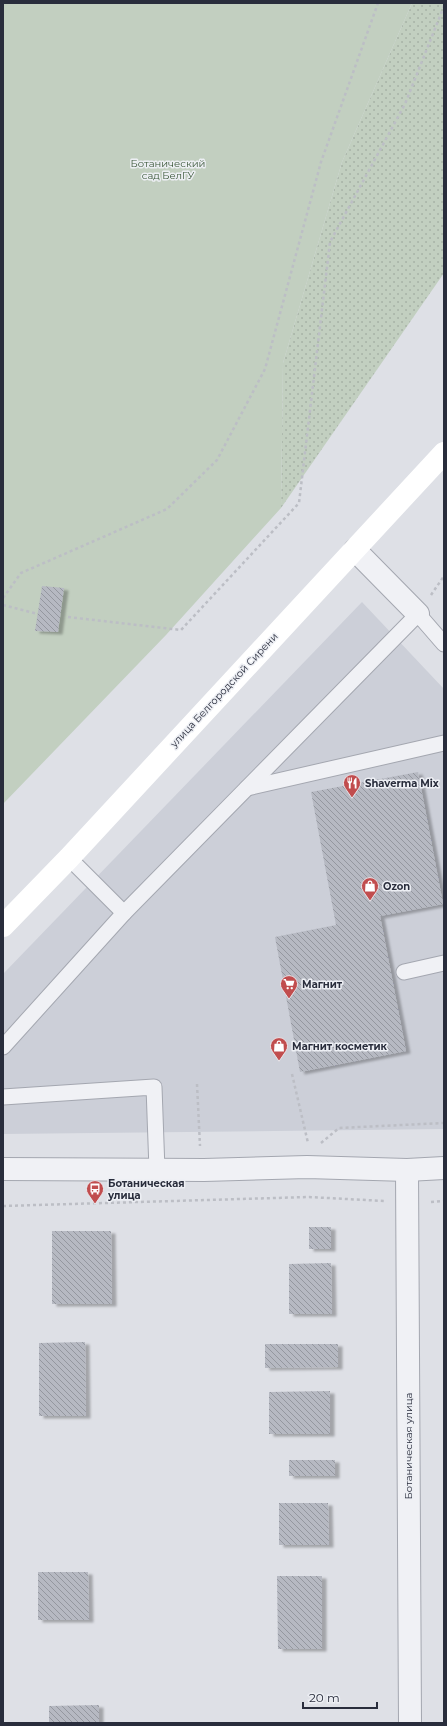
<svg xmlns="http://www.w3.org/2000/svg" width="447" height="1726" font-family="Montserrat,sans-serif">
<defs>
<pattern id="grass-dots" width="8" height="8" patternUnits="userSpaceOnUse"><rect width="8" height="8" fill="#c2cfc0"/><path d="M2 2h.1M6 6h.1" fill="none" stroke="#a7b2a6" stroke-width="1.8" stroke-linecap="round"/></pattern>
<pattern id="building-back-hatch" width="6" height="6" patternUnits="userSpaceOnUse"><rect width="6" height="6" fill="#b6b9c2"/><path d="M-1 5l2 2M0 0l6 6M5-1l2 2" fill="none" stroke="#94979f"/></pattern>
<filter id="shadow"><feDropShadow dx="4.5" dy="2.5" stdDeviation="1" flood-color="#0004"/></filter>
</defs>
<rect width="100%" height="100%" fill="#dee0e6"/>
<polygon fill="#cccfd8" points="362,602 444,689 444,1129 3,1134 3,974"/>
<polygon fill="url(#grass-dots)" points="412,3 444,3 444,273 281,508 283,363 342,162"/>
<polygon fill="#c2cfc0" points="3,3 412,3 342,162 283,363 281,508 166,635 3,804"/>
<g fill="url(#building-back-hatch)" filter="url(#shadow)">
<polygon points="42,586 64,588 58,632 35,631"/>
<polygon points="418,772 443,904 380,916 406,1051 300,1072 275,937 336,925 311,792"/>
<rect x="309" y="1227" width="22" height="22"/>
<polygon points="52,1231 111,1231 112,1304 52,1304"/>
<polygon points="331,1263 332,1314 289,1314 289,1264"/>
<polygon points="85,1342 86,1416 39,1416 39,1343"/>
<polygon points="265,1344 338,1344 338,1367 265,1368"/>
<polygon points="330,1391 330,1434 269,1434 269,1392"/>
<rect x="289" y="1460" width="46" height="16"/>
<polygon points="279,1503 328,1503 329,1545 279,1545"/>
<polygon points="38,1572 88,1572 89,1620 38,1620"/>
<polygon points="277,1576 322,1576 322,1649 278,1649"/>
<polygon points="99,1705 99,1723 49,1723 49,1706"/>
</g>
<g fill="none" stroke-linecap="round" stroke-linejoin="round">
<g stroke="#a4a7b0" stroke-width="17">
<g id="lane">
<polyline points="247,788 444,743"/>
<polyline points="69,858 124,913"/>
<polyline points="404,972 444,963"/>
<polyline points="3,1047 124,913 418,614 444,644"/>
<polyline points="3,1097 154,1087 157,1170"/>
</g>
</g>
<g stroke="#a4a7b0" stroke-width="24">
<g id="street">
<polyline points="355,550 418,614"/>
<polyline points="3,1169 204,1170 307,1167 407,1170 444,1168"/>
<polyline points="407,1170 410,1723"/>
</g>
</g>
<g stroke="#bcbec5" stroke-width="2.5" stroke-dasharray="3 3" stroke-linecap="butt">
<polyline points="431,595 444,576"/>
<polyline points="3,598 21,573 167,509 217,460 265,369 321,162 378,3"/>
<polyline points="3,605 38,614"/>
<polyline points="68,617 181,630 299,503 330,242 405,104 444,6"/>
<polyline points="292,1074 308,1143"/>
<polyline points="197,1084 200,1146"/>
<polyline points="321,1143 339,1128 444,1123"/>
<polyline points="431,1202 444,1201"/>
<polyline points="3,1206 309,1197 384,1201"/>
</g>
<use href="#lane" stroke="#f0f1f5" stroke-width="15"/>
<use href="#street" stroke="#f0f1f5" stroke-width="22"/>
<polyline stroke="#fff" stroke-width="22" points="3,926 69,858 444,453"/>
</g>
<defs>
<g id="restaurant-pin" transform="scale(0.9)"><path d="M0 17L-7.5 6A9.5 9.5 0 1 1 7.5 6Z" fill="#c14d4e" stroke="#edeff4"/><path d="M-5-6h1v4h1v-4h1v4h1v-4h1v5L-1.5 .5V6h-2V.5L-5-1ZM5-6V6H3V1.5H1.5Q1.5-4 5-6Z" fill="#fff"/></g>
<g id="shop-pin" transform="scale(0.9)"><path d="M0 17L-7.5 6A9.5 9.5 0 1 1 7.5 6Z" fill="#c14d4e" stroke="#edeff4"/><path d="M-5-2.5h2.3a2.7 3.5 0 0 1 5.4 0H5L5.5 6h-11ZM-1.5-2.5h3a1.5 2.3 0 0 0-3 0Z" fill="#fff"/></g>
<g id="supermarket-pin" transform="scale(0.9)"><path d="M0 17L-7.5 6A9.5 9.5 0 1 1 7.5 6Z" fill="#c14d4e" stroke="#edeff4"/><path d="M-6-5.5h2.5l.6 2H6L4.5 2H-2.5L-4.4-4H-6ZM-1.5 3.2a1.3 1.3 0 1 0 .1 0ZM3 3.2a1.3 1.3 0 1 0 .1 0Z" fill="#fff"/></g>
<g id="bus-pin" transform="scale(0.9)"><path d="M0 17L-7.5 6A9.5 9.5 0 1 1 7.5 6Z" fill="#c14d4e" stroke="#edeff4"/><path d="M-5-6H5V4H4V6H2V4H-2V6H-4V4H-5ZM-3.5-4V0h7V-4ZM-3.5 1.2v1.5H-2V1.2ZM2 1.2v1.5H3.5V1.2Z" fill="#fff"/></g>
</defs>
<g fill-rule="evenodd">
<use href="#restaurant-pin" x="352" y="783"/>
<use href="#shop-pin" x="370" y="886"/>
<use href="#supermarket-pin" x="289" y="984"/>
<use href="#shop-pin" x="279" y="1046"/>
<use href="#bus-pin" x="95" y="1189"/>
</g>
<g text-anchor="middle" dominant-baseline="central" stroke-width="3" stroke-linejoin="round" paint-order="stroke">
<g font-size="10" fill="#395637" stroke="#edeff4">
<text x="168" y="163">Ботанический<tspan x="168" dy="12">сад БелГУ</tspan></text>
</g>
<g font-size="10" fill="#292d3c" stroke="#edeff4">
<text transform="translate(224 690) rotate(-47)">улица Белгородской Сирени</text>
<text transform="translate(408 1446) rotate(-90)">Ботаническая улица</text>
</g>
<g font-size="10" font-weight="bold" fill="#292d3c" stroke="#edeff4" text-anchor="start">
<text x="365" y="783">Shaverma Mix</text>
<text x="383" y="886">Ozon</text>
<text x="302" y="984">Магнит</text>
<text x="292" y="1046">Магнит косметик</text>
<text x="108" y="1183">Ботаническая<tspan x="108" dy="12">улица</tspan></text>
</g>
</g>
<rect width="447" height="1726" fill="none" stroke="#292d3c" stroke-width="8"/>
<path d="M303 1702v6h74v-6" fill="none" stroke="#292d3c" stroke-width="2"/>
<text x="309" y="1702" font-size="12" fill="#292d3c" stroke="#edeff4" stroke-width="3" paint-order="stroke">20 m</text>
</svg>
